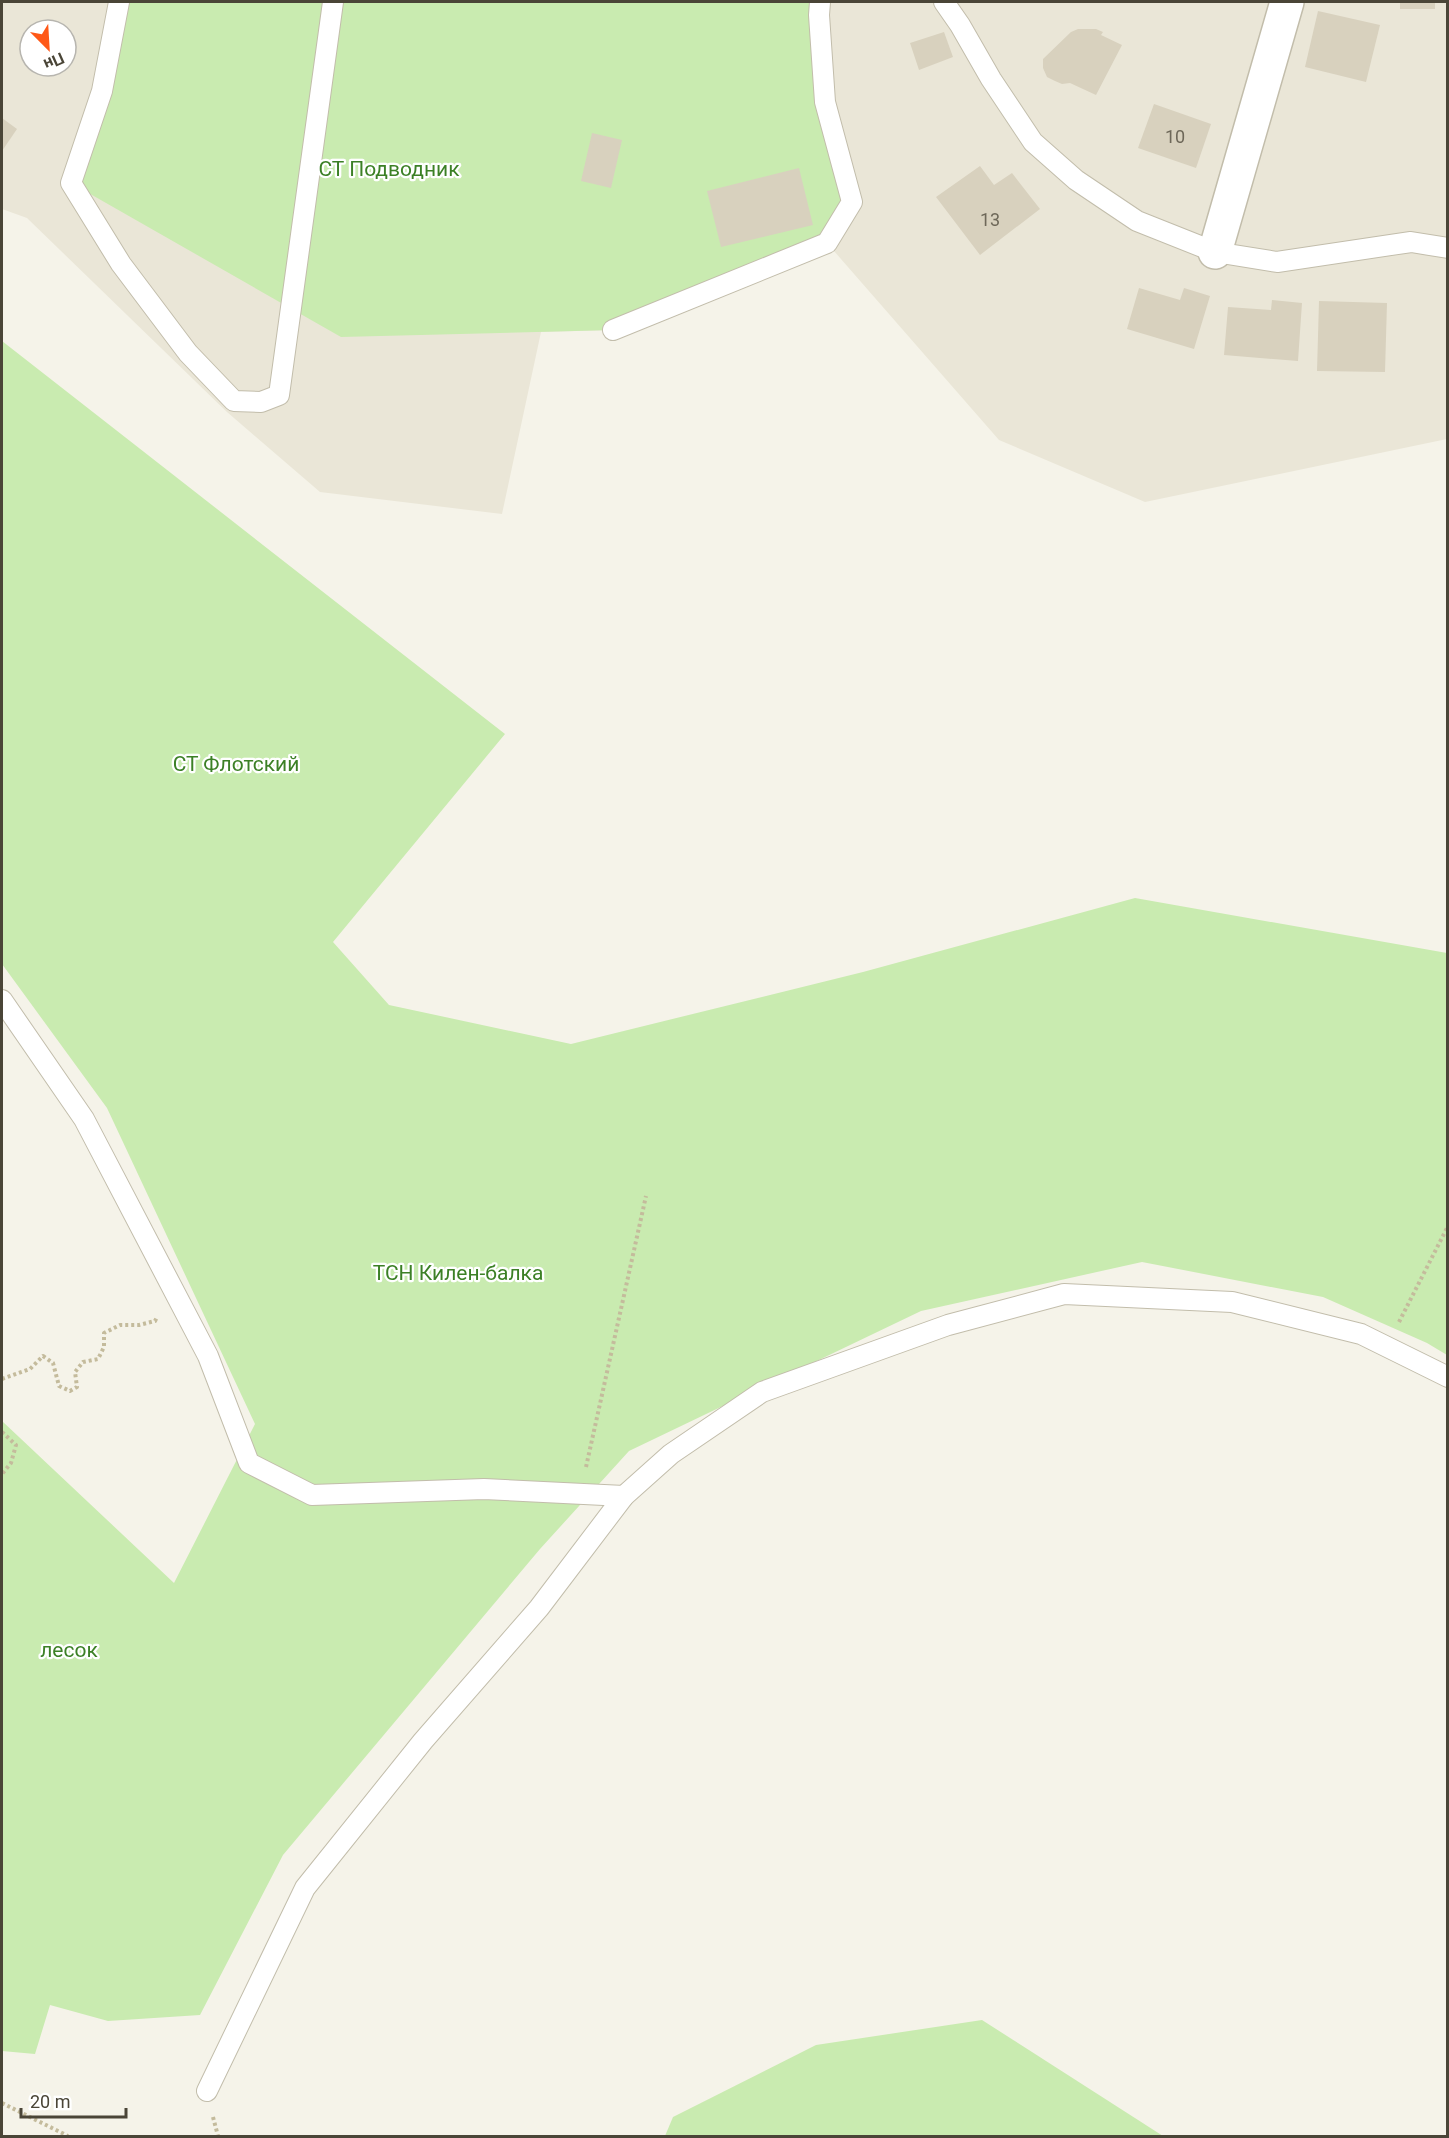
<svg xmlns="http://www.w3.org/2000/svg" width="1449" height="2138" font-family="Roboto,sans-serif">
<rect width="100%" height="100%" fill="#f5f3e9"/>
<path fill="#eae6d7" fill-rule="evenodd" d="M2,2H1447V439L1145,502L999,440L827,243L613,330L541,332L502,514L320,492L227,412L27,218L2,209ZM30,30H66V66H30Z"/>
<g fill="#c9ebb0">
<polygon points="115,2 821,2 819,15 852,202 827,243 613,330 341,337 71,183"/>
<polygon points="2,341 505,734 333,942 389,1005 571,1044 863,972 1135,898 1447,953 1447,1355 1427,1343 1323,1297 1142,1262 921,1311 629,1451 540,1549 283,1855 200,2015 108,2021 50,2005 35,2054 2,2051 2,1421 174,1583 255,1424 107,1108 2,964"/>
<polygon points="982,2020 1163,2136 665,2136 673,2117 816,2045"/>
</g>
<g fill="#d8d1be">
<rect x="1400" y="2" width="35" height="7"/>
<polygon points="1318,11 1380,25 1366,82 1305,67"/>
<polygon points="1078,29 1096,29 1103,32 1101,35 1122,45 1096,95 1070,83 1062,84 1055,81 1047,77 1043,68 1043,59 1071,32"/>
<polygon points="944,32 953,57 919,70 910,43"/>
<polygon points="1154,104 1211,124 1196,168 1138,148"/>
<polygon points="2,118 17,129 2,151"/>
<polygon points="592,133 622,140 611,188 581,181"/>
<polygon points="980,166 994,185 1012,173 1040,209 980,255 936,197"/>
<polygon points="799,168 813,225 721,247 707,191"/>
<polygon points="1139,288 1180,300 1184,288 1210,296 1194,349 1127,329"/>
<polygon points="1272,300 1302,303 1298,361 1224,355 1228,307 1271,310"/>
<polygon points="1319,301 1387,303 1385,372 1317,371"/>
</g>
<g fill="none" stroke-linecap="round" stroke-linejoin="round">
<g stroke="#c2bdab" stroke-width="22">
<g id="service">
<polyline points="119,2 102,91 71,183 121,264 188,353 234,401 261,402 279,395 333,2"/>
<polyline points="944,2 960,25 991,79 1033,142 1076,180 1137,221 1215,252 1277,262 1411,242 1448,248"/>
<polyline points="613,330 827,243 852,202 825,102 819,15 820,2"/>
<polyline points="2,1000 84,1119 208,1356 249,1463 312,1495 484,1489 624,1496"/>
<polyline points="207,2091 305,1888 423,1741 539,1608 624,1496 671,1454 762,1392 948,1325 1064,1294 1232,1302 1361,1334 1448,1377"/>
</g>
</g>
<g stroke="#c2bdab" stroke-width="36">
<polyline id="minor" points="1215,252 1287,2"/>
</g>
<g stroke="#c4bb9c" stroke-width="4" stroke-dasharray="3 3" stroke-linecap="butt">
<polyline points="1399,1322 1448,1226"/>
<polyline points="2,1379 30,1369 43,1356 53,1363 59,1386 70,1391 77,1387 75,1372 83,1362 98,1359 104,1347 104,1333 120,1325 139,1325 155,1321 157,1317"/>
<polyline points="2,1432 16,1445 11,1463 2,1474"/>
<polyline points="586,1467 646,1196"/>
<polyline points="2,2103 68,2136"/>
<polyline points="213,2117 218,2136"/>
</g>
<use href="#service" stroke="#fff" stroke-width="20"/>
<use href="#minor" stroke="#fff" stroke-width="33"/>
</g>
<g text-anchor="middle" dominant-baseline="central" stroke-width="4.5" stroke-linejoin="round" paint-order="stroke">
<g font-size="18" fill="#6e6859">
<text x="1175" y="136">10</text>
<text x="990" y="219">13</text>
</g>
<g font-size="21" fill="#3c8026" stroke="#fff">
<text x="389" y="169">СТ Подводник</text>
<text x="236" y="764">СТ Флотский</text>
<text x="458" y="1273">ТСН Килен-балка</text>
<text x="69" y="1650">лесок</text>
</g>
</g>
<rect width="1449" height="2138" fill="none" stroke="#4a4537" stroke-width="6"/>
<g transform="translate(48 48) rotate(156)"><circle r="28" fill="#ffffff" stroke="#b7b5af" stroke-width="1.5"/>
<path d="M0-4.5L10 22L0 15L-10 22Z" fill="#ff5817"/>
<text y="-9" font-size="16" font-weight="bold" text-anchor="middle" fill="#4a4537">Пн</text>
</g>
<path d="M21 2108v9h105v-9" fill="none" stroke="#4a4537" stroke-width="3"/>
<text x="30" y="2108" font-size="18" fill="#4a4537" stroke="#ffffff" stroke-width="4.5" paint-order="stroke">20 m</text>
</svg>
